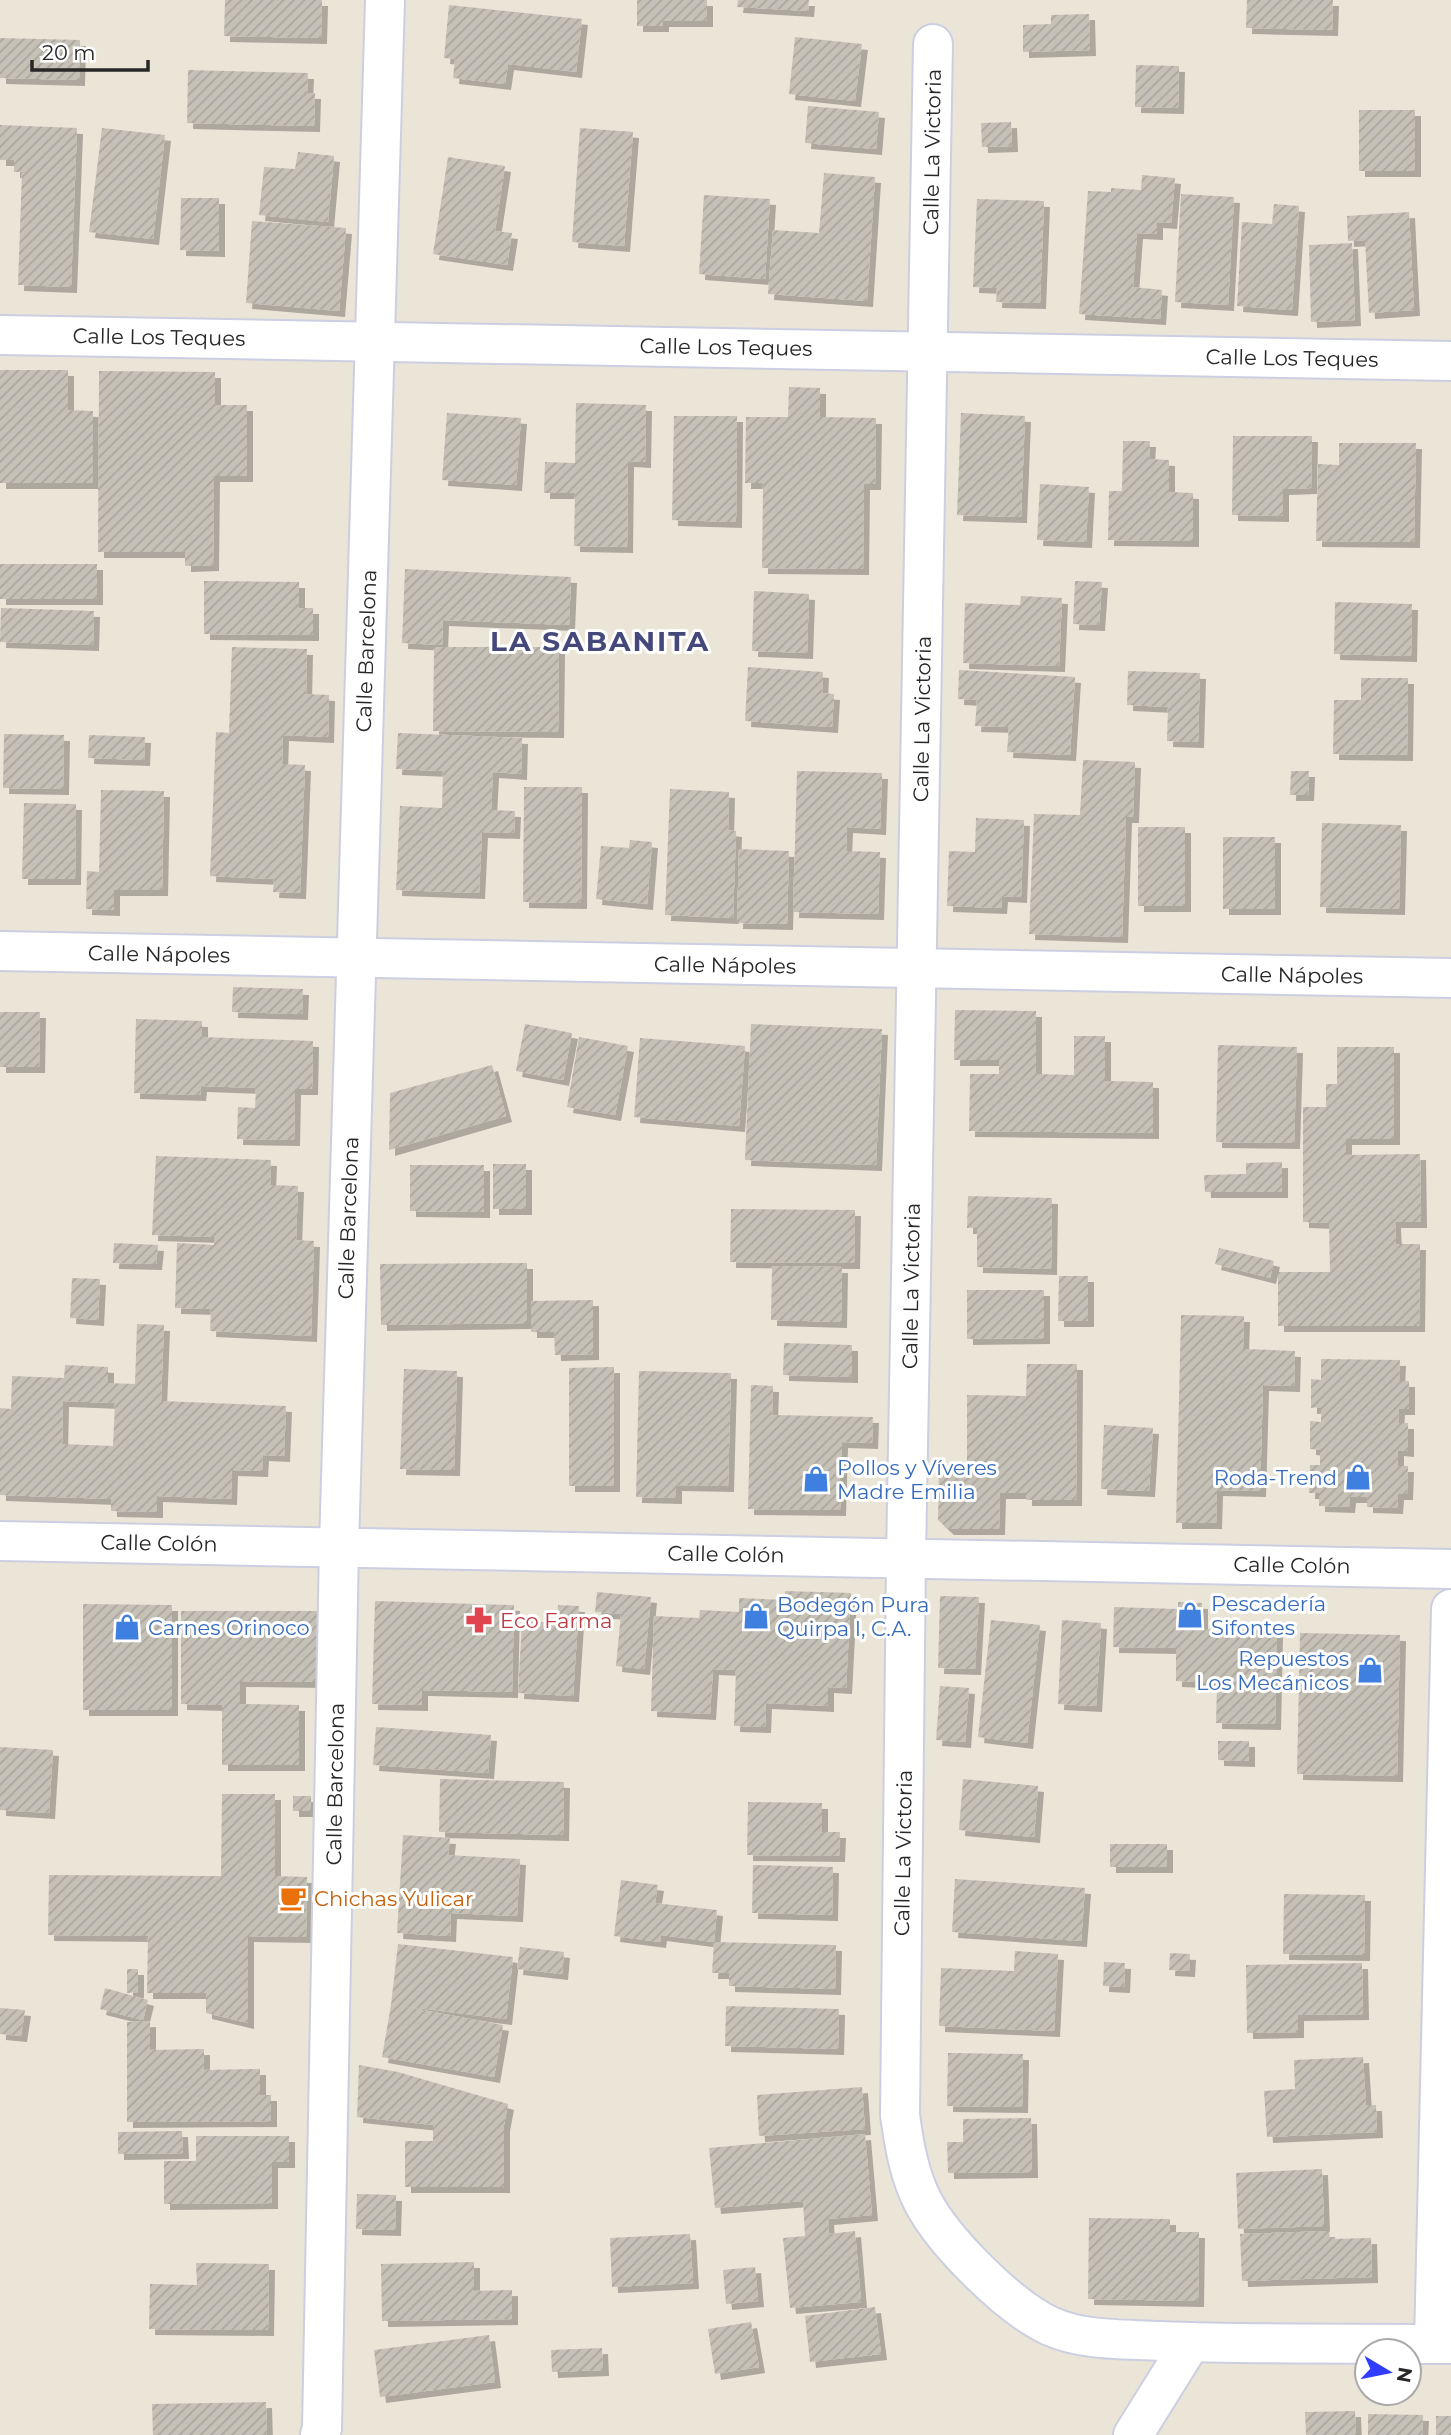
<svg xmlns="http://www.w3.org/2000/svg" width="1451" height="2435" font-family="Montserrat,sans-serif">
<defs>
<pattern id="building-hatch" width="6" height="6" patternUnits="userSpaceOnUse" patternTransform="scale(1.75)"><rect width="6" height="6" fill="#c6c1b7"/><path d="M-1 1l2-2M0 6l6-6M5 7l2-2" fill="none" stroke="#aaa69d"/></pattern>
<filter id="shadow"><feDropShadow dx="6" dy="6" stdDeviation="0" flood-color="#0004"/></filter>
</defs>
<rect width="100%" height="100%" fill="#ebe5d7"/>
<g fill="url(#building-hatch)" fill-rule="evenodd" filter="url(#shadow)">
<polygon points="225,0 322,0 321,38 224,36"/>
<polygon points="637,0 707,0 707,21 663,21 663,26 637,26"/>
<polygon points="738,0 809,0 808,11 737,7"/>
<polygon points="1247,0 1333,0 1332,30 1246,28"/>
<polygon points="449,5 582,19 576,72 508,64 505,84 453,78 455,59 444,58"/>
<polygon points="1089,14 1090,50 1023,52 1023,25 1051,24 1051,15"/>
<polygon points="795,37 862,44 855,101 789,94"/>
<polygon points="0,38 80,40 79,80 0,78"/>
<polygon points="1136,65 1179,66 1178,108 1135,107"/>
<polygon points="188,70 308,73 307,93 315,93 314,126 187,123"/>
<polygon points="808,106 879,112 876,149 805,143"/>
<rect x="1359" y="110" width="56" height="61"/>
<polygon points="1011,122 1012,146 982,147 981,123"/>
<polygon points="0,125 77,128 71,287 18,285 22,172 14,172 14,160 0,160"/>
<polygon points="102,128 165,135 153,239 89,232"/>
<polygon points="580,128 633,132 624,246 572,242"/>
<polygon points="298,152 334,156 328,222 259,215 264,167 295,169"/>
<polygon points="448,157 505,166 495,231 512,233 507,265 433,254"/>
<polygon points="824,173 875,177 867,301 768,294 773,230 819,233"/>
<polygon points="1142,175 1175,178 1171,223 1157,222 1157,234 1137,233 1133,287 1162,290 1160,319 1079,314 1088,191 1111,192 1111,188 1141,190"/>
<polygon points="1181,194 1234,197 1228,305 1175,302"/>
<polygon points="704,195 770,199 765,279 699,274"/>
<polygon points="181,198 219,198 219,251 180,250"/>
<polygon points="977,199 1044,201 1040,303 996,302 997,288 973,287"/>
<polygon points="1274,204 1299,206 1292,310 1237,306 1242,222 1272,224"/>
<polygon points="1409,212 1414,310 1369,313 1365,240 1348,241 1347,216"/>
<polygon points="252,221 346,228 339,311 246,303"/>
<polygon points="1352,243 1355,320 1311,322 1309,245"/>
<polygon points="0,370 68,370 68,410 93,411 93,483 0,483"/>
<polygon points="99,371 215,372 215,405 247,405 247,476 214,476 213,565 185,566 185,552 98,552"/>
<polygon points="789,387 820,388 820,417 876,418 875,484 864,484 863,569 762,568 763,483 745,483 746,417 788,417"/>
<polygon points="576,403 646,405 645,462 628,461 627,547 574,546 575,493 544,493 545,462 575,463"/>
<polygon points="447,413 521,418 516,485 442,480"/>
<polygon points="961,413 1025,416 1021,517 957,515"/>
<polygon points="674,416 737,416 736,522 672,520"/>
<polygon points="1233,436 1312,436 1311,488 1283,489 1283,516 1232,515"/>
<polygon points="1123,441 1150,441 1149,459 1169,460 1169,492 1193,493 1193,541 1108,540 1109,491 1122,491"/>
<polygon points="1339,443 1416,443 1414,542 1316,541 1318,464 1339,465"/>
<polygon points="1040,484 1089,487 1086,542 1037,540"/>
<rect x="0" y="564" width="97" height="35"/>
<polygon points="405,569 571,577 569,625 443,620 442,645 402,643"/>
<polygon points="204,581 299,582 299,608 313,608 313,635 204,634"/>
<polygon points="1075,581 1102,582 1099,625 1073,624"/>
<polygon points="754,591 809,594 807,653 752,651"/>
<polygon points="1021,596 1062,598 1059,666 963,663 965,603 1020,605"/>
<polygon points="1335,602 1412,604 1411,656 1334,654"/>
<polygon points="1,608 94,611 93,645 0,642"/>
<polygon points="232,647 307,649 306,694 329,695 328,737 283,735 282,764 305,765 300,893 273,892 274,879 210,876 216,732 229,733"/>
<polygon points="434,647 559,647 558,732 433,731"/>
<polygon points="748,667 823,672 822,693 834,694 832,727 745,721"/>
<polygon points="959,670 1075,677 1070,755 1007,752 1009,727 975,726 977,700 958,699"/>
<polygon points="1128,671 1200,673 1198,742 1167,741 1168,707 1127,705"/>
<polygon points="1361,678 1408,678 1407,755 1333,754 1334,700 1361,700"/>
<polygon points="398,733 522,738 521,774 493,772 491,810 515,811 514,833 482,832 479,893 396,890 400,806 442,808 443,771 396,769"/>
<polygon points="4,734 64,735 63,789 3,788"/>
<polygon points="89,735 145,737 144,760 88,758"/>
<polygon points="1083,760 1135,762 1133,817 1126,817 1122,937 1029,934 1034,814 1080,815"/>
<polygon points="797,771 882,773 880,829 847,827 846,851 880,852 878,914 793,912"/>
<polygon points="1291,771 1309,771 1308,795 1290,795"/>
<polygon points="524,787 582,787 581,903 523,902"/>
<polygon points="670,789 729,792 728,830 736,831 733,918 665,915"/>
<polygon points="101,790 164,791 162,890 114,890 114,910 86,909 87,871 99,872"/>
<polygon points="24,803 76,804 75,879 22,879"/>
<polygon points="976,818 1024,820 1021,897 1002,896 1001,908 947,906 949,851 975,852"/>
<polygon points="1322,823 1401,825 1399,909 1320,907"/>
<rect x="1138" y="827" width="47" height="79"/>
<rect x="1223" y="837" width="52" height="72"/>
<polygon points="630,840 652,842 647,904 596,899 601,846 629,848"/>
<polygon points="739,849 789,851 787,924 737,923"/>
<polygon points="233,987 303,989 302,1014 232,1012"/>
<polygon points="955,1010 1036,1011 1036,1074 1074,1075 1074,1036 1105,1036 1105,1081 1153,1082 1153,1133 969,1131 970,1074 999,1074 999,1060 954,1060"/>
<polygon points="0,1012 40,1012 39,1067 0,1067"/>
<polygon points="136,1019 202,1021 202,1037 313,1041 312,1089 295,1089 294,1140 237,1139 238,1107 255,1108 256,1088 201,1086 200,1095 134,1093"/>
<polygon points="525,1024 572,1033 563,1080 516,1071"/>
<polygon points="751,1024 882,1029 876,1165 745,1160"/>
<polygon points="579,1037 628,1046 615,1115 567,1107"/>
<polygon points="640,1038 745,1046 739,1126 634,1117"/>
<polygon points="1218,1045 1297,1047 1294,1143 1216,1142"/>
<polygon points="1337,1047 1394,1047 1394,1139 1346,1139 1346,1155 1420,1154 1421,1222 1395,1222 1396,1244 1420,1244 1419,1326 1278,1326 1278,1272 1330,1272 1329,1223 1303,1222 1303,1107 1326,1107 1326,1084 1337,1084"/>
<polygon points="492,1065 506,1116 389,1150 390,1093"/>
<polygon points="156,1156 271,1160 270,1185 298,1186 296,1240 314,1241 311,1336 210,1331 211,1309 175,1308 177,1243 214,1245 214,1237 152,1235"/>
<polygon points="1282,1162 1282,1192 1205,1192 1204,1175 1246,1174 1246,1163"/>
<rect x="493" y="1164" width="33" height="45"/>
<polygon points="410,1165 484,1165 484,1212 410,1211"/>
<polygon points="968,1196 1052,1198 1051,1269 977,1267 977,1228 967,1228"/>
<polygon points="731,1209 855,1210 854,1263 730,1262"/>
<polygon points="114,1243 158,1245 156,1264 113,1263"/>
<polygon points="1219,1248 1274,1261 1270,1278 1215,1264"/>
<polygon points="527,1263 527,1323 381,1325 380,1264"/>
<polygon points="772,1266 842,1267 841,1322 771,1320"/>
<polygon points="1059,1276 1088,1276 1088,1321 1058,1321"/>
<polygon points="72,1278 100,1279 98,1320 70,1318"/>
<polygon points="967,1290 1044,1290 1044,1338 967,1339"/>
<polygon points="593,1300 593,1354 555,1355 554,1332 531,1332 531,1301"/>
<polygon points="1181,1315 1244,1316 1243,1349 1295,1351 1294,1386 1263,1385 1260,1491 1217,1490 1216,1523 1176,1523"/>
<path d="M137,1324L164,1325L161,1401L286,1406L284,1456L263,1455L262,1471L232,1470L231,1499L157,1496V1512L111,1511V1499L0,1495V1408L11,1409L12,1376L64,1378L65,1365L108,1367V1383L135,1384ZM63,1401L115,1403L113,1446L62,1444Z"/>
<polygon points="784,1343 852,1345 852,1377 783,1375"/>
<polygon points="1321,1359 1400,1360 1399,1381 1409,1381 1409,1409 1399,1409 1398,1423 1408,1423 1408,1451 1398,1450 1398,1466 1408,1466 1407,1494 1398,1494 1397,1508 1367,1507 1367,1497 1350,1497 1349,1507 1319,1506 1319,1493 1309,1493 1310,1465 1320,1465 1320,1450 1310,1449 1310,1421 1321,1422 1321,1407 1311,1408 1311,1379 1321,1380"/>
<polygon points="1027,1364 1077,1364 1076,1500 1026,1500 1026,1493 1000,1493 999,1529 948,1529 938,1520 939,1465 967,1465 967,1395 1026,1396"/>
<polygon points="614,1367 614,1486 569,1486 569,1368"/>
<polygon points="404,1369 457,1371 454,1470 400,1469"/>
<polygon points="639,1371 731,1373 728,1486 676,1485 676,1498 636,1497"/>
<polygon points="751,1385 773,1386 772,1415 873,1417 872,1443 842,1442 840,1510 748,1509"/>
<polygon points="1104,1425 1153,1428 1149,1491 1101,1489"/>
<polygon points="785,1591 851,1593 846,1688 828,1687 828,1706 766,1703 765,1727 734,1726 736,1670 713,1669 710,1714 651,1711 654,1616 699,1618 700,1610 739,1612 739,1598 785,1600"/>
<polygon points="597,1592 651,1597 644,1669 616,1666 621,1614 595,1612"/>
<polygon points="940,1596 979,1597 975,1669 938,1668"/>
<polygon points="375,1601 514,1605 512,1692 422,1690 422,1705 372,1704"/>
<polygon points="1178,1602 1202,1603 1202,1629 1277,1631 1275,1724 1216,1723 1217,1683 1176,1681 1176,1648 1113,1647 1114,1607 1178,1609"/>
<polygon points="83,1604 172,1605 172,1710 83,1710"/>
<polygon points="558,1605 579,1606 573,1696 518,1693 522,1621 557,1623"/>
<polygon points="181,1611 320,1611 319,1682 240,1681 240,1704 299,1705 299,1765 222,1765 222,1705 181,1704"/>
<polygon points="991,1620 1040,1625 1027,1743 978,1737"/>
<polygon points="1062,1620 1101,1623 1096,1706 1058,1704"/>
<polygon points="1300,1633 1400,1635 1397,1776 1297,1774"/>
<polygon points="940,1686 969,1688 965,1742 936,1740"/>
<polygon points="376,1727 491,1735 488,1773 373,1765"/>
<polygon points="1218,1741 1249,1741 1249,1761 1218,1760"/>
<polygon points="0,1747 53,1750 49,1813 0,1810"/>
<polygon points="440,1779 564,1782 563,1835 439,1832"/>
<polygon points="963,1779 1038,1786 1034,1837 959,1830"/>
<polygon points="222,1794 275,1794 275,1876 307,1877 306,1937 248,1936 248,2023 206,2013 206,1993 147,1993 148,1936 48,1935 49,1875 221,1876"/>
<rect x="293" y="1796" width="18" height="15"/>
<polygon points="748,1802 822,1803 822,1832 840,1832 839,1856 747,1855"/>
<polygon points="403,1835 450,1838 448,1855 520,1859 517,1916 451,1913 450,1936 397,1933"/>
<rect x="1110" y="1844" width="57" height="23"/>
<polygon points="753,1865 833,1867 832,1915 752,1913"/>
<polygon points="955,1879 1085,1888 1081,1941 952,1932"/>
<polygon points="621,1880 658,1885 655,1903 717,1910 714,1942 661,1935 660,1942 614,1936"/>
<polygon points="1284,1894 1365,1895 1364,1955 1283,1954"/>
<polygon points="714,1942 836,1945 835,1989 729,1986 729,1973 712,1973"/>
<polygon points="398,1944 513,1957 506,2019 401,2006 503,2025 494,2077 382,2057 391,2005"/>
<polygon points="520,1947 564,1952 562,1974 517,1969"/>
<polygon points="1015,1951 1058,1954 1054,2031 939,2026 941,1968 1014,1971"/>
<polygon points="1170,1953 1190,1954 1189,1971 1169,1970"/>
<polygon points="1104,1962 1125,1963 1124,1987 1103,1986"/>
<polygon points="1362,1963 1363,2014 1298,2015 1298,2032 1247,2033 1246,1965"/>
<polygon points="127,1969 138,1969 138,1992 127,1993"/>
<polygon points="105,1988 148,2000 143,2020 100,2009"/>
<polygon points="726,2006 839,2009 838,2049 725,2046"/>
<polygon points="0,2008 25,2010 21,2036 0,2034"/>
<polygon points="150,2021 150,2050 204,2049 204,2070 260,2069 260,2095 271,2095 271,2121 127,2122 127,2022"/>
<polygon points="948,2053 1023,2054 1022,2107 947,2106"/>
<polygon points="1363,2057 1366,2105 1376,2105 1377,2132 1267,2137 1264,2091 1295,2089 1294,2060"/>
<polygon points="359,2065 398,2072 508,2104 504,2125 504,2187 405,2187 405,2141 433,2141 433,2125 357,2117"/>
<polygon points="862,2087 865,2129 759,2136 757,2095"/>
<polygon points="1031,2118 1032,2172 948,2173 947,2142 963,2142 963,2119"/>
<polygon points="182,2131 183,2153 118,2154 118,2132"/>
<polygon points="865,2134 872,2215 828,2219 829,2234 855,2231 861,2302 790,2308 783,2238 805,2236 803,2201 715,2208 709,2148"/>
<polygon points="196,2136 289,2136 289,2162 272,2162 272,2203 164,2204 164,2161 196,2161"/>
<polygon points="1322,2169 1324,2226 1238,2229 1236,2173"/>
<polygon points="357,2194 396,2195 395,2230 356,2229"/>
<polygon points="1089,2218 1170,2219 1170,2232 1199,2232 1198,2301 1088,2299"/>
<polygon points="1329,2231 1330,2239 1371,2238 1372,2277 1242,2281 1240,2234"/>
<polygon points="690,2234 693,2283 612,2287 610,2238"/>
<polygon points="474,2262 474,2291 512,2290 512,2319 382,2321 381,2264"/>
<polygon points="196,2263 269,2264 268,2330 149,2329 150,2284 197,2285"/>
<polygon points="755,2267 758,2301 726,2304 723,2270"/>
<polygon points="875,2307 881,2354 810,2362 805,2316"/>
<polygon points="751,2322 759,2367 715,2374 708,2329"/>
<polygon points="489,2335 495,2382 380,2397 374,2350"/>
<polygon points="602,2348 603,2370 552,2372 551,2350"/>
<polygon points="266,2402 267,2435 153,2435 152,2404"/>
<polygon points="1355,2411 1356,2435 1306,2435 1305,2412"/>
<polygon points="1368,2414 1423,2415 1422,2435 1368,2435"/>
<rect x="1436" y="2416" width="15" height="19"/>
</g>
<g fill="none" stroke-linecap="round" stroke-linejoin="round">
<g stroke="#cccee2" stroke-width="42">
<g id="street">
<path d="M933,44L906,1558L900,2115C904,2144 909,2175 923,2202C944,2242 1009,2307 1050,2326C1083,2341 1124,2339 1160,2341C1257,2345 1354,2343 1451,2344"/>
<polyline points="0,335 1451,361"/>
<polyline points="0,951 1451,978"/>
<polyline points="0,1541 1451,1569"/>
<polyline points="1434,2344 1451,1609"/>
<polyline points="320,2435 322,2429 339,1546 385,0"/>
<polyline points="1133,2435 1191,2342"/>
</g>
</g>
<use href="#street" stroke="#fff" stroke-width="38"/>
</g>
<defs>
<g id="shop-bare" transform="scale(2.1)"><path d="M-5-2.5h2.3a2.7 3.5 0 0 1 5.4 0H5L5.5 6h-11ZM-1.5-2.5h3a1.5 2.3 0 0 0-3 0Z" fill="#3f7fe0" stroke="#fff" stroke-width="2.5" paint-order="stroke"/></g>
<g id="pharmacy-bare" transform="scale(2.1)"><path d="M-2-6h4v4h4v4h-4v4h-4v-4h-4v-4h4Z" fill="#e0444e" stroke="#fff" stroke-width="2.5" paint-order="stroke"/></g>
<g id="cafe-bare" transform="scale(2.1)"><path d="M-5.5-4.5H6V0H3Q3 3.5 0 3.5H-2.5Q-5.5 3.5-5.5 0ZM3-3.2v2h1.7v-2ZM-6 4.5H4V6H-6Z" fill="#e8710a" stroke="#fff" stroke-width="2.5" paint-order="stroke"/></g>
</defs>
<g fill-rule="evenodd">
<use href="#shop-bare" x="1358" y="1477"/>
<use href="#shop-bare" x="816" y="1479"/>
<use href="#shop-bare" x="1190" y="1615"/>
<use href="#shop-bare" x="756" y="1616"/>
<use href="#pharmacy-bare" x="479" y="1620"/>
<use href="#shop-bare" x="127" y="1627"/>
<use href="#shop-bare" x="1370" y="1670"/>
<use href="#cafe-bare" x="293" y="1898"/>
</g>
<g text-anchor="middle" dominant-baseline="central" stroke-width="6" stroke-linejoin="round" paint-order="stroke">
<g font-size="21" fill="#272727" stroke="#fff">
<text transform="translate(932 152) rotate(-89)">Calle La Victoria</text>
<text transform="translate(159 337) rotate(1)">Calle Los Teques</text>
<text transform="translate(726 347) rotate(1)">Calle Los Teques</text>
<text transform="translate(1292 358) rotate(1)">Calle Los Teques</text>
<text transform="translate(366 651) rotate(-88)">Calle Barcelona</text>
<text transform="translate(922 719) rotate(-89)">Calle La Victoria</text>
<text transform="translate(159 954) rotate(1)">Calle Nápoles</text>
<text transform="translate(725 965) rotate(1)">Calle Nápoles</text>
<text transform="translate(1292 975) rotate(1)">Calle Nápoles</text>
<text transform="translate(348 1218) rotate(-88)">Calle Barcelona</text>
<text transform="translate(911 1286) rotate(-89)">Calle La Victoria</text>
<text transform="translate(159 1543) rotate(1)">Calle Colón</text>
<text transform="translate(726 1554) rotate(1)">Calle Colón</text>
<text transform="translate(1292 1565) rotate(1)">Calle Colón</text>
<text transform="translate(335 1784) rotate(-89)">Calle Barcelona</text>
<text transform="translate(903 1853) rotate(-89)">Calle La Victoria</text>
</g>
<g font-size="21" fill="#366cbe" stroke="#fff" text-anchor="start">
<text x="837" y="1467">Pollos y Víveres<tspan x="837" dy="24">Madre Emilia</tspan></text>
<text x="1337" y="1477" text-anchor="end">Roda-Trend</text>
<text x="1211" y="1603">Pescadería<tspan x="1211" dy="24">Sifontes</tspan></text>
<text x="777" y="1604">Bodegón Pura<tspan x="777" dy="24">Quirpa I, C.A.</tspan></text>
<text x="148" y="1627">Carnes Orinoco</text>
<text x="1349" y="1658" text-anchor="end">Repuestos<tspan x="1349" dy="24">Los Mecánicos</tspan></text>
</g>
<g font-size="21" fill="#be3a42" stroke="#fff" text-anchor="start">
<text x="500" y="1620">Eco Farma</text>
</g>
<g font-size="21" fill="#c56008" stroke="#fff" text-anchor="start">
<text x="314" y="1898">Chichas Yulicar</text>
</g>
<g font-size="28" font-weight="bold" letter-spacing="2" fill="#45487a" stroke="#fff">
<text x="600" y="641">LA SABANITA</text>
</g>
</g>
<g transform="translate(1388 2372) rotate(100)"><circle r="33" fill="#ffffff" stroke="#a9a9a9" stroke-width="2"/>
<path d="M0-5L12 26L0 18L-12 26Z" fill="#303cff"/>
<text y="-10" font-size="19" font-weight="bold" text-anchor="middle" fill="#272727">N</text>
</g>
<path d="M32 60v10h116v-10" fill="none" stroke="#272727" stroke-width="3.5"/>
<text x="42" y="60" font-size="21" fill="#272727" stroke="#ffffff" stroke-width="5" paint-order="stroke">20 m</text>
</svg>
